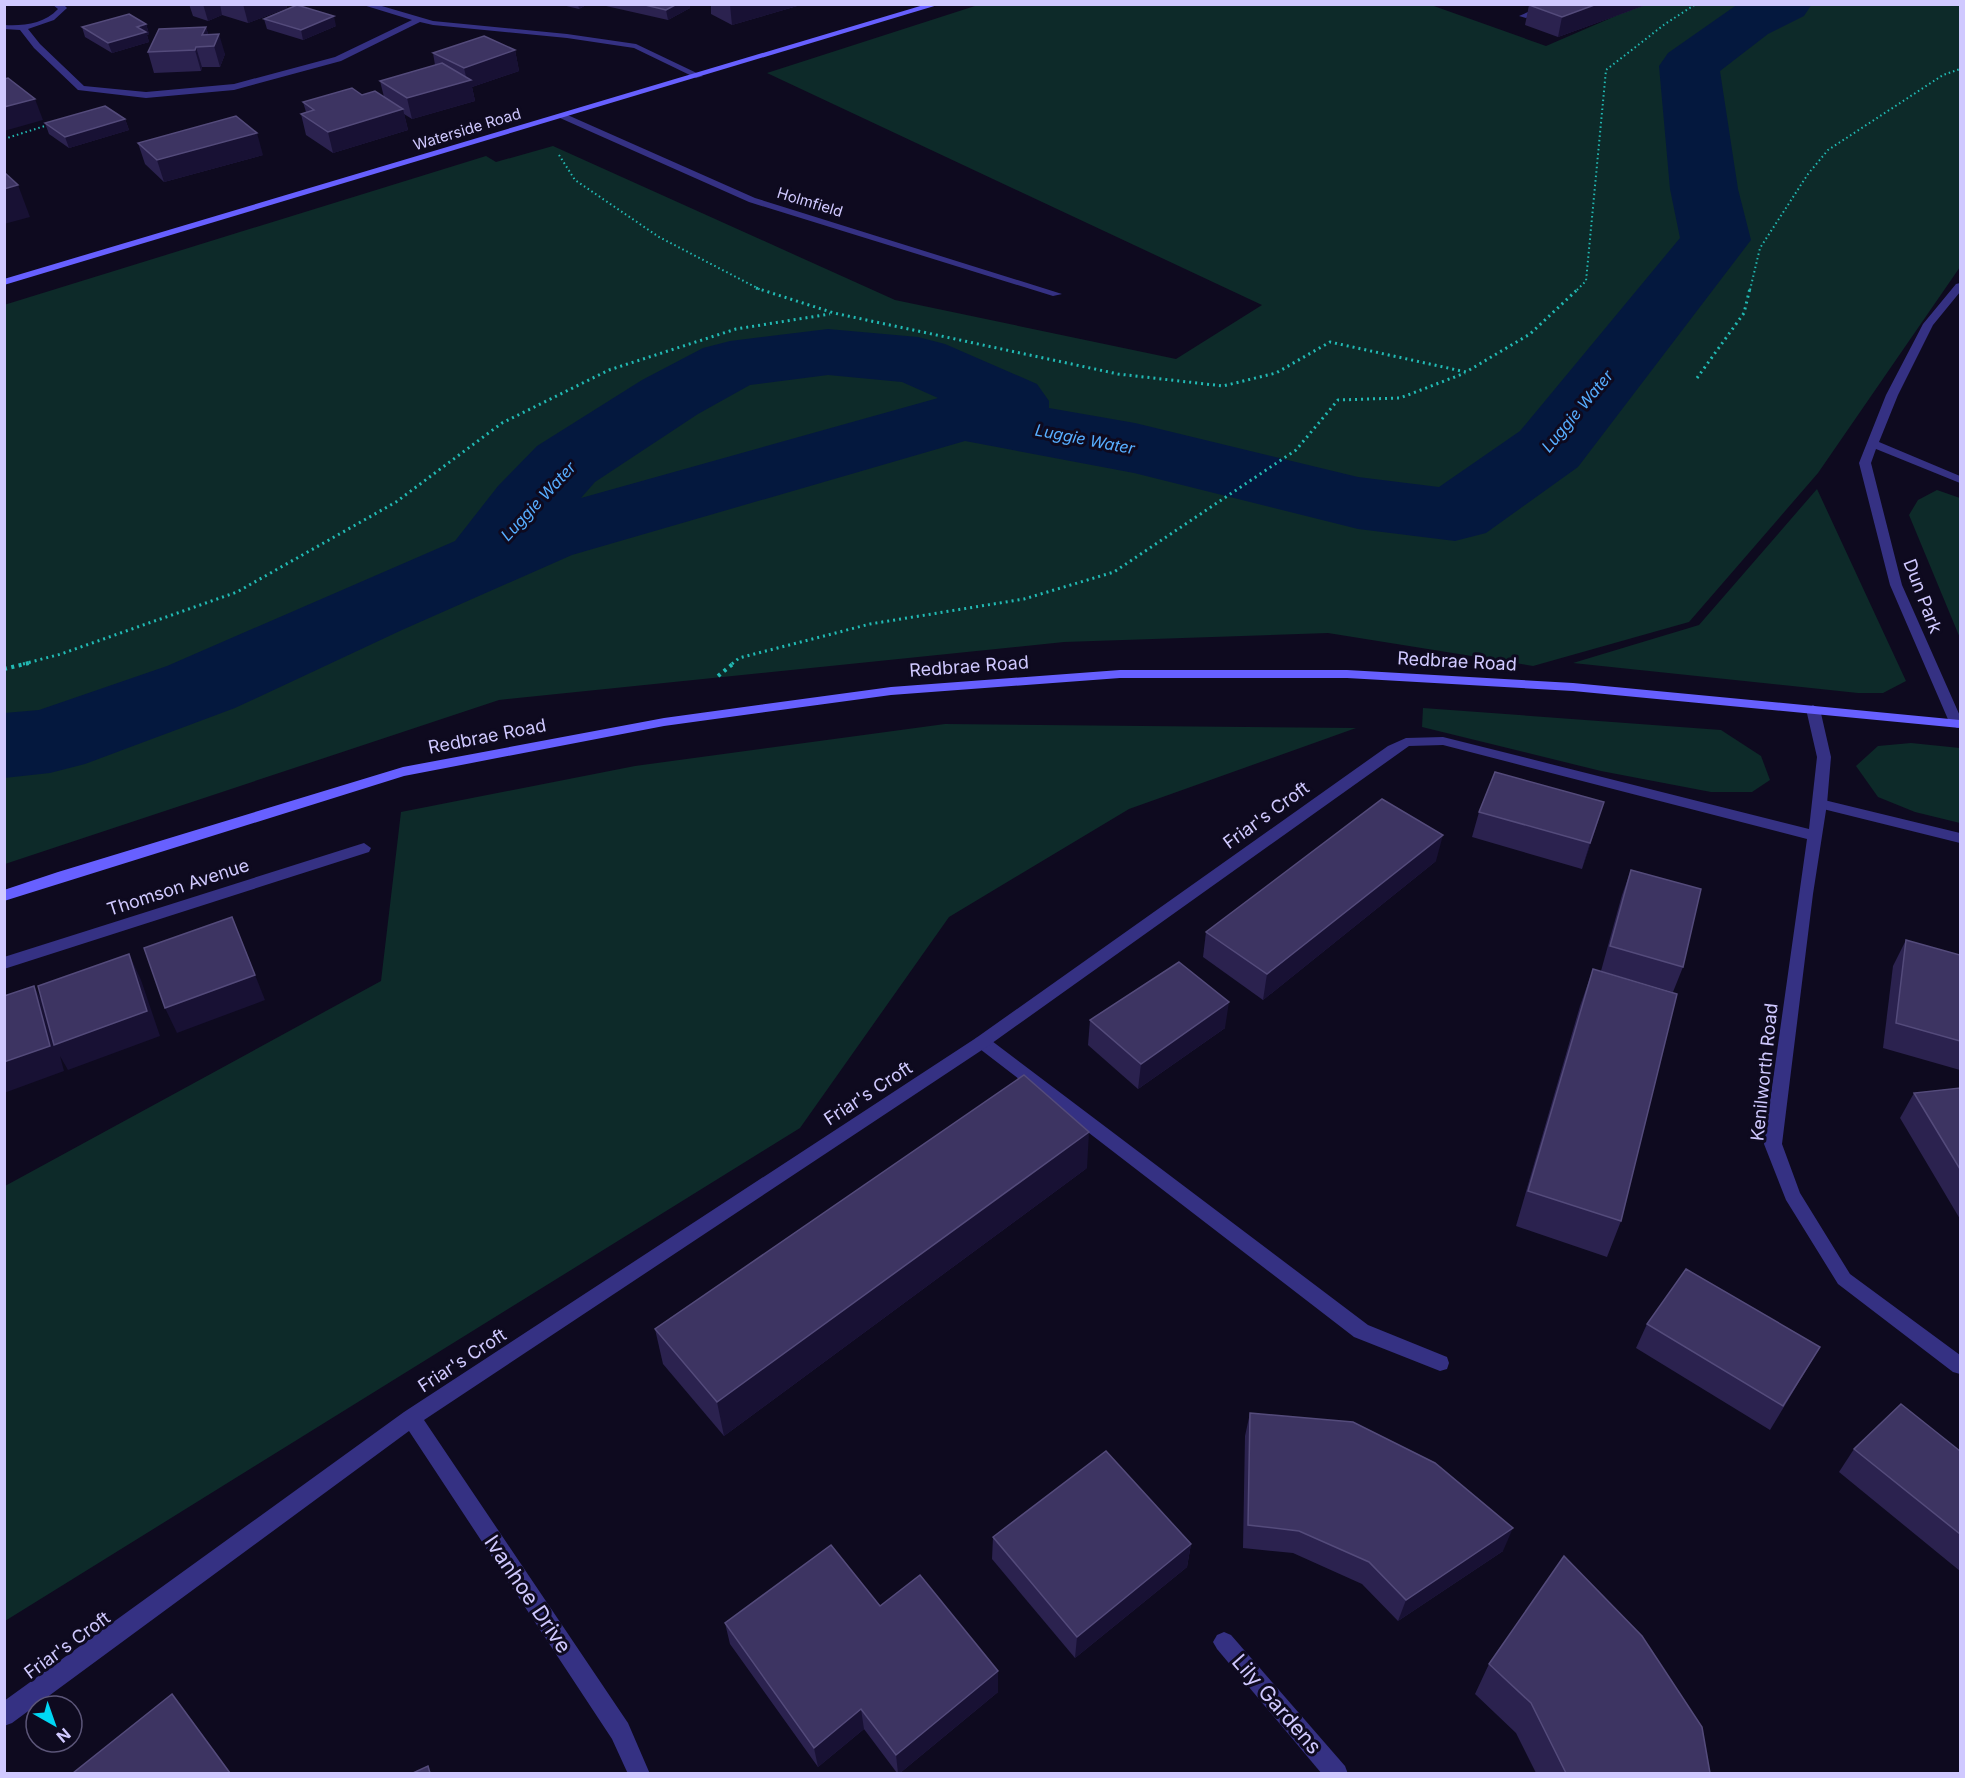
<svg xmlns="http://www.w3.org/2000/svg" width="1965" height="1778" font-family="Inter,sans-serif">
<rect width="100%" height="100%" fill="#0e0a1f"/>
<g fill="#0d2a29">
<polygon points="978,5 1431,5 1546,46 1641,5 1960,5 1960,267 1818,473 1689,622 1533,666 1328,633 1064,642 499,700 5,864 4,305 486,156 496,162 553,146 895,300 1176,359 1262,305 767,73"/>
<polygon points="1817,489 1906,681 1883,693 1858,693 1573,663 1699,625"/>
<polygon points="1937,490 1960,498 1960,638 1909,515 1918,500"/>
<polygon points="1423,708 1721,730 1761,756 1770,780 1752,792 1711,792 1601,771 1422,727"/>
<polygon points="945,724 1356,728 1129,809 949,917 800,1128 5,1621 5,1186 381,981 401,812 635,766"/>
<polygon points="1911,743 1960,748 1960,823 1915,812 1878,797 1856,766 1878,746"/>
</g>
<g fill="none" stroke-linecap="round" stroke-linejoin="round">
<path fill="#04183e" fill-rule="evenodd" d="M1738,4H1812L1804,16L1768,34L1720,71L1738,189L1751,240L1578,467L1486,533L1455,541L1358,529L1134,473L965,441L572,555L402,630L235,708L85,764L50,773L4,778V713L39,710L167,666L455,541L498,486L537,446L642,380L703,348L730,341L828,329L918,337L945,344L1037,384L1049,401V408L1135,423L1358,477L1439,487L1520,431L1680,238L1670,189L1659,66L1668,53ZM828,375L902,382L938,398L581,498L595,482L698,414L750,385Z"/>
<g stroke="#22bab4" stroke-width="2" stroke-dasharray="1.5 3" stroke-linecap="butt">
<polyline points="4,139 51,124"/>
<polyline points="559,155 575,180 659,237 761,290"/>
<polyline points="1577,290 1586,281 1606,70 1665,24 1696,4"/>
<polyline points="1750,290 1760,248 1808,174 1828,150 1943,75 1960,69"/>
</g>
<g stroke="#22bab4" stroke-width="3" stroke-dasharray="2 4" stroke-linecap="butt">
<polyline points="756,288 834,313 1118,374 1223,386 1276,373 1330,342 1466,372 1530,334 1579,288"/>
<polyline points="1697,378 1744,313 1750,288"/>
<polyline points="23,664 61,654 237,592 396,502 502,423 609,370 736,329 830,314"/>
<polyline points="732,664 739,658 870,624 1024,599 1114,572 1296,450 1338,400 1400,398 1465,373"/>
</g>
<g stroke="#22bab4" stroke-width="4" stroke-dasharray="3 4.5" stroke-linecap="butt">
<polyline points="4,669 29,663"/>
<polyline points="718,676 734,663"/>
</g>
<g fill="#353183" fill-rule="evenodd">
<polygon points="1546,4 1558,4 1526,18 1519,16"/>
<polygon points="1820,799 1960,833 1960,843 1815,807 1813,804 1815,801"/>
<polygon points="982,1036 988,1038 1368,1325 1447,1357 1449,1363 1447,1369 1440,1371 1354,1337 976,1046 974,1042 976,1038"/>
</g>
<g fill="#353183" fill-rule="evenodd">
<polygon points="4,4 10,4 4,7"/>
<path d="M52,4H63L67,8L54,20L28,29L40,44L84,86L146,92L234,84L335,57L412,20L360,4H375L433,21L567,34L636,44L703,76L696,78L634,48L567,38L433,25L420,22L341,61L234,90L146,98L78,90L34,48L20,30L4,29V25C24,26 44,24 58,9Z"/>
<polygon points="563,113 755,198 1062,294 1053,296 749,202 560,118 559,116"/>
<polygon points="1960,283 1960,292 1933,325 1898,395 1879,442 1960,476 1960,483 1876,449 1871,463 1902,585 1960,716 1960,727 1957,728 1950,724 1890,585 1859,463 1886,395 1923,324 1956,284"/>
<polygon points="1813,705 1820,709 1831,757 1827,804 1813,894 1782,1144 1800,1193 1850,1274 1960,1355 1960,1374 1953,1372 1838,1284 1786,1200 1764,1144 1807,839 1443,745 1409,746 988,1046 424,1420 628,1723 650,1774 628,1774 612,1739 409,1431 12,1723 4,1726 4,1701 404,1412 976,1038 1388,746 1406,738 1443,737 1809,829 1817,757 1806,709"/>
<polygon points="364,843 371,848 369,852 4,969 4,957"/>
<polygon points="1224,1632 1231,1635 1345,1766 1348,1774 1322,1774 1217,1649 1213,1642 1217,1635"/>
</g>
<g fill="#6760ff" fill-rule="evenodd">
<polygon points="927,4 941,4 4,285 4,279"/>
<polygon points="1120,670 1347,670 1573,683 1960,720 1960,728 1573,691 1347,678 1120,678 891,695 664,726 404,776 4,901 4,890 58,872 403,767 664,718 891,687"/>
</g>
</g>
<g fill="#2b224f">
<polygon points="189,4 286,4 287,8 248,23 222,15 208,21 193,16"/>
<polygon points="558,4 588,4 579,9"/>
<polygon points="606,4 689,4 690,8 668,20 606,6"/>
<polygon points="711,4 804,4 732,25 711,14"/>
<polygon points="1529,5 1643,6 1558,37 1525,25"/>
<polygon points="264,19 336,26 303,40 267,29"/>
<polygon points="146,24 149,34 147,35 149,42 112,53 85,37 82,27"/>
<polygon points="206,27 208,34 225,54 220,67 202,67 201,71 154,73 148,52"/>
<polygon points="515,50 519,71 472,87 475,101 412,119 404,114 408,130 333,153 306,135 301,114 306,112 303,102 362,95 384,97 380,81 435,65 433,53"/>
<polygon points="125,119 129,130 69,148 49,134 45,123"/>
<polygon points="138,143 263,155 164,182 145,164"/>
<polygon points="1604,802 1582,869 1472,837 1479,812"/>
<polygon points="1436,861 1263,1000 1203,957 1206,932"/>
<polygon points="1631,870 1683,967 1673,992 1601,971 1622,895"/>
<polygon points="1906,940 1960,955 1960,1070 1883,1048 1893,966"/>
<polygon points="1593,969 1621,1221 1607,1257 1516,1226 1580,1006"/>
<polygon points="1090,1020 1225,1028 1138,1089 1088,1045"/>
<polygon points="1960,1088 1960,1219 1900,1118 1914,1093"/>
<polygon points="1087,1168 724,1436 663,1364 655,1329"/>
<polygon points="1647,1324 1820,1347 1770,1430 1636,1348"/>
<polygon points="1250,1413 1503,1551 1398,1621 1362,1584 1293,1553 1243,1548 1245,1436"/>
<polygon points="1854,1449 1960,1451 1960,1571 1839,1472"/>
<polygon points="993,1537 1191,1544 1187,1567 1075,1658 992,1559"/>
<polygon points="880,1606 998,1692 900,1773 897,1773 864,1729 818,1767 730,1644 725,1623"/>
<polygon points="1489,1664 1710,1773 1536,1773 1516,1733 1475,1694"/>
</g>
<g fill="#181134">
<polygon points="203,4 220,4 222,15 208,21"/>
<polygon points="243,4 286,4 287,8 248,23"/>
<polygon points="578,4 588,4 579,9"/>
<polygon points="677,4 689,4 690,8 668,20 666,10"/>
<polygon points="733,4 804,4 732,25 730,5"/>
<polygon points="1597,4 1643,4 1643,6 1558,37 1562,17"/>
<polygon points="334,16 336,26 303,40 301,30"/>
<polygon points="146,24 149,34 147,35 149,42 112,53 108,43 137,27"/>
<polygon points="206,27 211,46 202,35"/>
<polygon points="219,34 225,54 220,67 214,46"/>
<polygon points="196,47 202,67 201,71 195,50"/>
<polygon points="515,50 519,71 472,87 475,101 412,119 407,98 467,81 464,68"/>
<polygon points="35,99 43,120 4,131 4,107"/>
<polygon points="403,109 408,130 333,153 328,132"/>
<polygon points="125,119 129,130 69,148 65,137"/>
<polygon points="257,133 263,155 164,182 157,160"/>
<polygon points="18,185 30,217 4,224 4,189"/>
<polygon points="1604,802 1596,828 1582,869 1590,843"/>
<polygon points="1443,835 1436,861 1263,1000 1267,974"/>
<polygon points="232,917 265,1000 177,1033 165,1008"/>
<polygon points="129,954 141,980 160,1036 68,1070 60,1056 64,1071 4,1093 4,1062 34,986 48,1012"/>
<polygon points="1229,1002 1225,1028 1138,1089 1141,1064"/>
<polygon points="1089,1132 1087,1168 724,1436 717,1402"/>
<polygon points="1513,1528 1503,1551 1398,1621 1406,1600"/>
<polygon points="1191,1544 1187,1567 1075,1658 1077,1637"/>
<polygon points="998,1671 998,1692 900,1773 898,1773 896,1755"/>
<polygon points="172,1694 195,1724 231,1773 230,1773"/>
<polygon points="861,1709 864,1729 818,1767 814,1748"/>
</g>
<g fill="#3d3462" stroke="#544b7b" stroke-width="1.5">
<polygon points="641,4 677,4 666,10"/>
<polygon points="1530,4 1597,4 1562,17 1529,5"/>
<polygon points="297,5 334,16 301,30 264,19"/>
<polygon points="129,14 146,24 137,27 146,32 108,43 82,27"/>
<polygon points="206,27 202,35 219,34 214,46 196,47 195,50 148,52 159,29"/>
<polygon points="484,36 515,50 464,68 433,53"/>
<polygon points="442,63 471,80 407,98 380,81"/>
<polygon points="8,78 35,99 4,107 4,79"/>
<polygon points="352,88 362,95 375,91 403,109 328,132 301,114 314,110 303,102"/>
<polygon points="105,106 125,119 65,137 45,123"/>
<polygon points="236,116 257,133 157,160 138,143"/>
<polygon points="4,172 18,185 4,189"/>
<polygon points="1495,772 1604,802 1590,843 1479,812"/>
<polygon points="1382,799 1443,835 1267,974 1206,932"/>
<polygon points="1631,870 1701,889 1683,967 1610,946"/>
<polygon points="232,917 255,975 165,1008 144,948"/>
<polygon points="1906,940 1960,955 1960,1041 1896,1023"/>
<polygon points="129,954 147,1011 54,1045 38,986"/>
<polygon points="1179,962 1229,1002 1141,1064 1090,1020"/>
<polygon points="1593,969 1677,994 1621,1221 1528,1191"/>
<polygon points="34,986 50,1046 4,1062 4,996"/>
<polygon points="1024,1075 1089,1132 717,1402 655,1329"/>
<polygon points="1960,1088 1960,1169 1914,1093"/>
<polygon points="1686,1269 1820,1347 1783,1406 1647,1324"/>
<polygon points="1901,1404 1960,1451 1960,1534 1854,1449"/>
<polygon points="1250,1413 1353,1422 1435,1463 1513,1528 1406,1600 1369,1562 1299,1531 1248,1525"/>
<polygon points="1106,1451 1191,1544 1077,1637 993,1537"/>
<polygon points="831,1545 880,1606 920,1575 998,1671 896,1755 861,1709 814,1748 725,1623"/>
<polygon points="1564,1556 1642,1636 1702,1727 1710,1773 1566,1773 1531,1703 1489,1664"/>
<polygon points="172,1694 230,1773 73,1773"/>
<polygon points="428,1766 430,1773 413,1773"/>
</g>
<g text-anchor="middle" dominant-baseline="central" stroke-width="6" stroke-linejoin="round" paint-order="stroke">
<g font-size="15" fill="#d0c9ff" stroke="#0e0a1f">
<text transform="translate(467 129) rotate(-17)">Waterside Road</text>
<text transform="translate(810 202) rotate(17)">Holmfield</text>
</g>
<g font-size="16" font-style="italic" fill="#57aeff" stroke="#0e0a1f">
<text transform="translate(1577 411) rotate(-50)">Luggie Water</text>
<text transform="translate(1085 439) rotate(11)">Luggie Water</text>
<text transform="translate(538 501) rotate(-47)">Luggie Water</text>
</g>
<g font-size="18" fill="#d0c9ff" stroke="#0e0a1f">
<text transform="translate(1923 596) rotate(69)">Dun Park</text>
<text transform="translate(1457 661) rotate(3)">Redbrae Road</text>
<text transform="translate(969 666) rotate(-4)">Redbrae Road</text>
<text transform="translate(487 736) rotate(-11)">Redbrae Road</text>
<text transform="translate(1266 815) rotate(-36)">Friar's Croft</text>
<text transform="translate(178 887) rotate(-18)">Thomson Avenue</text>
<text transform="translate(1764 1072) rotate(-84)">Kenilworth Road</text>
<text transform="translate(868 1093) rotate(-33)">Friar's Croft</text>
<text transform="translate(462 1360) rotate(-33)">Friar's Croft</text>
<text transform="translate(67 1645) rotate(-36)">Friar's Croft</text>
</g>
<g font-size="21" fill="#d0c9ff" stroke="#0e0a1f">
<text transform="translate(528 1594) rotate(56)">Ivanhoe Drive</text>
<text transform="translate(1277 1704) rotate(49)">Lily Gardens</text>
</g>
</g>
<rect width="1965" height="1778" fill="none" stroke="#d0c9ff" stroke-width="12"/>
<g transform="translate(54 1724) rotate(140)"><circle r="28" fill="#0e0a1f" stroke="#5c5679" stroke-width="1.5"/>
<path d="M0-4.5L10 22L0 15L-10 22Z" fill="#00d7f4"/>
<text y="-9" font-size="16" font-weight="bold" text-anchor="middle" fill="#d0c9ff">N</text>
</g>
</svg>
